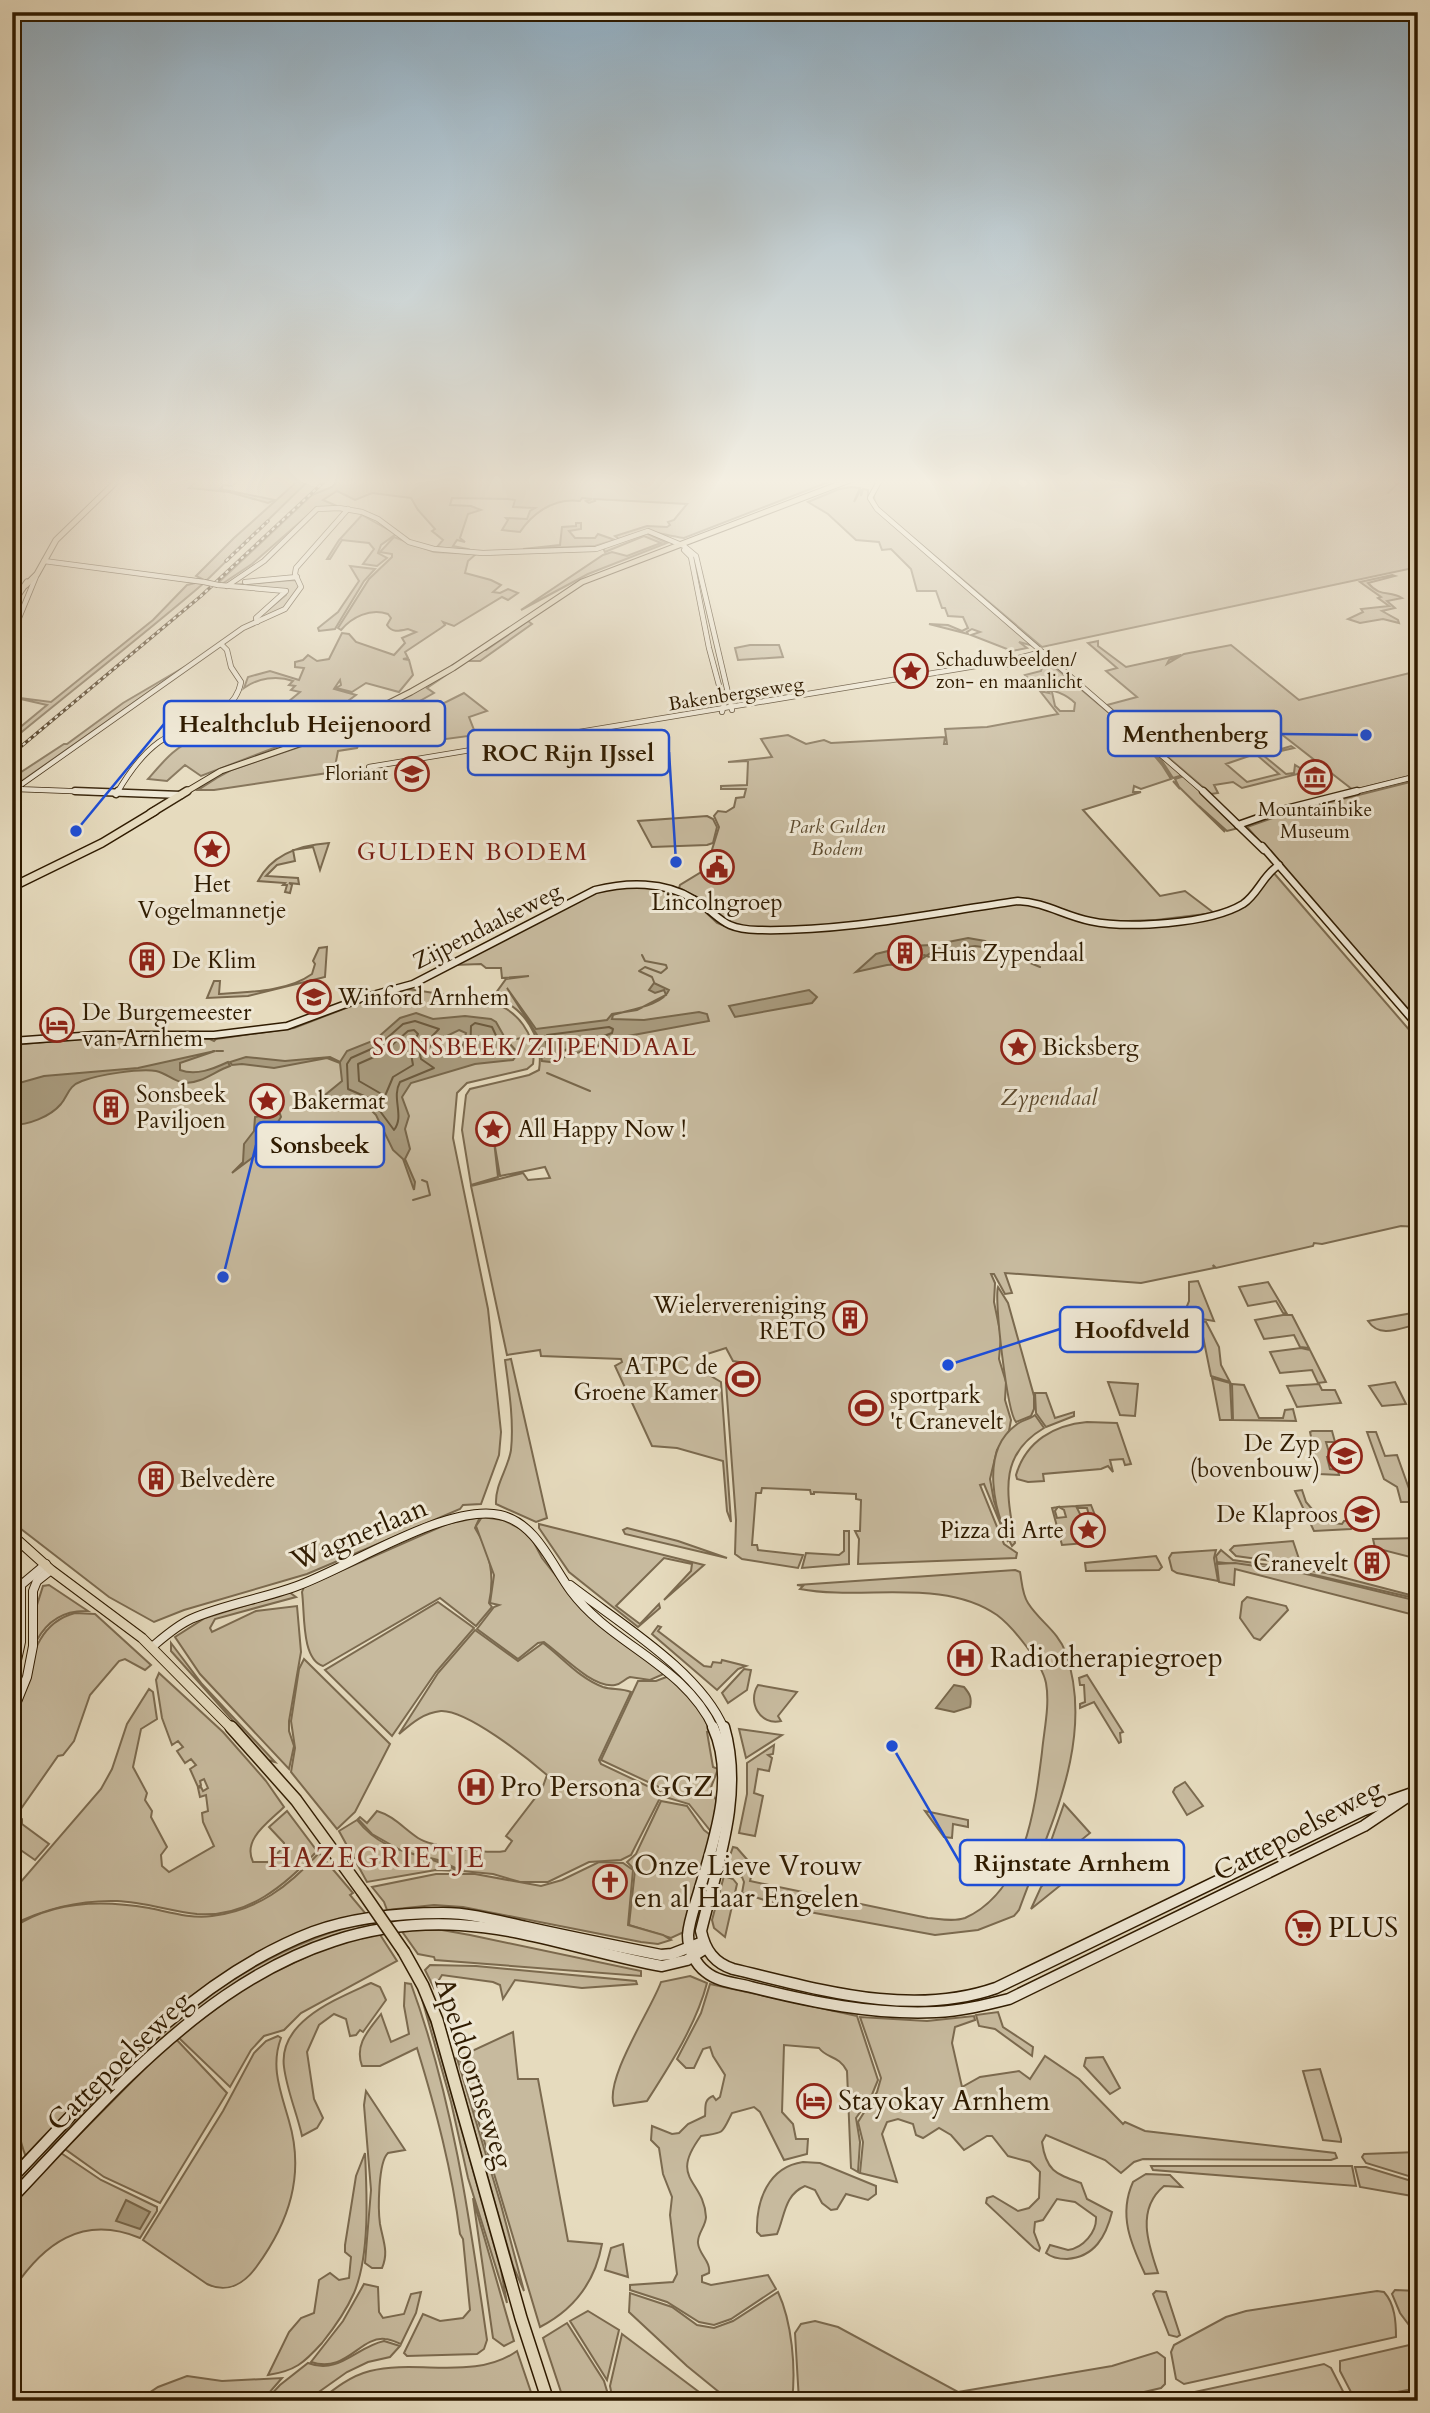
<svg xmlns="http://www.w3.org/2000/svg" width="1430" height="2413" font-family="Cardo,serif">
<rect width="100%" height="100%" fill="#e6dbbe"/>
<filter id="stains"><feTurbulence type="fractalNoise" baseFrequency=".00286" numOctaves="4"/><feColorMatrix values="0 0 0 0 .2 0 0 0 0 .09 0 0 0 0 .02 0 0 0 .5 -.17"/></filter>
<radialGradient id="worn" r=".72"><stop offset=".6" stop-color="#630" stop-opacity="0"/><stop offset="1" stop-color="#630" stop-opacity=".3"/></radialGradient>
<g fill="#c7ba9e" stroke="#7b6a4f" stroke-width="2">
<polygon points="201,478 237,482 232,486 224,485 220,489 275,500 268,503 229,492 189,488"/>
<polygon points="301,478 311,478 206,581 196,576 234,538"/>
<path d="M335,478H839L684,538C655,534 651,526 619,539L615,536L647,526L667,527L670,525L668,522L674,520L687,504L594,499L595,501L589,503L586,501L592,499L582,498L580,501C551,497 530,517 520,532L502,530L508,520L506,518L527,519L530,511L535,508L513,507L515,500L508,499L452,498L450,505L471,506L481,510L468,514L460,538L465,542L457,540L453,546L468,549L466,551L437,547L443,540L432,531L435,529L418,510L411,498L372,493L355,500L337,491L323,500L337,506L315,509L252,564L222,584L218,583L312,495L332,487L339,480Z"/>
<path d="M883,478H1418V567L1042,647L879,509C868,492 878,493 883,478Z"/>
<polygon points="851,487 860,488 854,502 861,489 861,496 863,489 868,490 868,499 874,508 1034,646 1019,642 1027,648 1012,651 971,635 980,632 972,629 967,632 968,634 929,624 948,625 962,631 968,628 963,617 948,616 945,608 942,608 936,591 917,591 911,569 891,549 882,550 879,542 856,540 828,514 808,502 839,489"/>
<polygon points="362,515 396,534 381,545 378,553 387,558 377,566 363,564 374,549 369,543 342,540 330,559 327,559 339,540"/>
<polygon points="576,523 581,523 581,529 569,531 575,538 595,538 598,534 615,540 595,546 523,549 560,545 562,527 576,526"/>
<polygon points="646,533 667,543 588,574 521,610 603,555 612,552 627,556 661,543 644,536 605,552 603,548"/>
<path d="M394,537L434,552L476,554L468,561L465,573L491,580L501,585L493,592L500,593L508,589L518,593L508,600L502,597L454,626L443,622L445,625L441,628L405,652L408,658L403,659L409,660L413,675L399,692L366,683L352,692L336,688L341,685L340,680L334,689L356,695L348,701L368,709L333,726L322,716L279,731L287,743L201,776L185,765L167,781L148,779C162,763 178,743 198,739L204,730L222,732L228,722L254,706L277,711L300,692L291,690L295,686L289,685L293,681C277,675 258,678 244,688L248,677L270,671L299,680L304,668L295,667V662L303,660L308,655L317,661L329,659L342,633L349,634L356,642L394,655L405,643L402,638L416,632L408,629C399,631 392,633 387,625L391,618L388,614C370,608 352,617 341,630L338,628L369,579L392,557V554L380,552Z"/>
<polygon points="350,566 375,569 364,581 335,629 319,631 318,628 338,612 359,581"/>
<path d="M1392,575L1395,576L1368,583C1381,598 1389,590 1402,598L1387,601L1395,608L1382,611L1398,620L1399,623L1383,619L1360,623L1348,619L1363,612L1361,609L1389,606L1378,598L1381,597L1360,582Z"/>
<polygon points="294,580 298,581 299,587 283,609 261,619 258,618 286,595 287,590 232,585"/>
<path d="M199,582L204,583C141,637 76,687 12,740V734L47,705L12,697L51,702L153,620L187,585Z"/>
<polygon points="528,621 532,624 480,661 467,661 427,688 434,693 402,711 410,715 361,740 357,748 338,751 334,772 214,790 198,790 220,776 196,789 231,770 323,739 327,740 325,738 328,736 483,648 486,650"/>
<polygon points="1098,641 1098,646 1126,667 1181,655 1169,660 1167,664 1184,654 1231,645 1299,700 1418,671 1418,774 1353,790 1267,723 1245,728 1270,749 1226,764 1247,782 1279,774 1258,756 1291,746 1294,748 1263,755 1286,774 1294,773 1295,765 1305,771 1313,769 1314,765 1321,768 1242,788 1233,782 1214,785 1218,793 1211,794 1107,705 1137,697 1106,671 1117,668 1088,643"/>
<polygon points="750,645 779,645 783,657 738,660 735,648"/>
<path d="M1046,660L1183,775L1173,778L1162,761L1148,748L1172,777L1159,760L1171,779L1141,789L1134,786L1133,792H1141L1083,810L1160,896L1185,891L1214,913L1156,920L1100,922L1031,900L845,925L756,929L730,925L706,904H710L679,888L680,885L706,869L719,827L714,816L718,811L726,812L734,807L736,798L744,797L746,789H721V786L747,785L748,761L728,762L772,757L761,739L788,735L806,744L824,740L831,743L945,737L944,744H947L945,729L987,727L1058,714L1040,691L1049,693L1047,690L1052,692L1055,706L1060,711H1074L1075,703C1064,692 1051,689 1037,688L1025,675L1041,671L1042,668L1037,664L1043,661L1049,665Z"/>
<polygon points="186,666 12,788 12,778 64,744 67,744 123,703"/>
<polygon points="464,693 487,711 469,717 476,735 431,741 427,730 433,726 418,716"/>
<polygon points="1184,776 1239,828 1227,831 1199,806 1225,832 1173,781 1180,789 1175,779"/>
<polygon points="1418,780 1418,1020 1247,827 1287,813"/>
<polygon points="707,816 713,819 717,827 713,843 707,845 652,847 638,821"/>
<path d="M329,843L320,870L313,847L293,850L295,861L277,865L266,876L298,878L299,884L289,883L292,885L290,893L285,892L287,885H283L285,883L258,881C272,854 300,845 329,843Z"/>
<path d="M1273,872L1418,1040V1227L1401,1226L1322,1244L1314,1243L1313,1246L1216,1268L1213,1265L1214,1268L1141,1283L1005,1273L1012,1293L1005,1294L994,1274H991L995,1283L994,1302L1001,1336L999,1359L1006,1382L1005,1400L1011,1420L1009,1431L997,1450L990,1479L994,1501L1008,1542L984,1484L980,1485L1004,1544L1017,1553L1016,1558L858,1564L859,1539L855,1531H860L861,1500L856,1499V1494L814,1492V1494H811L810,1490L762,1488L761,1493H756L752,1545H757L758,1550L803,1555L798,1568L742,1559L735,1554L736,1520L726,1383C727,1375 730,1371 736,1365L738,1377L744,1372L746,1363L733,1361L726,1348L707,1354L702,1363L706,1373L721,1382L731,1522L727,1511L723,1461L677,1448L652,1446L615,1366L622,1362L621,1359L541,1356L540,1350L507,1355L471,1186L523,1173L528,1180L550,1178L545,1167L500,1176L494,1141L498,1177L471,1185L462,1130L466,1095L470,1089L529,1075L539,1070C544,1038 524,1006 493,997L506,979L529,976L502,978L501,968H486L481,964L453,965L596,891L614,886L665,889V891L667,889L698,905L717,923L735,930L793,931L1025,902L1088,923L1192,921L1253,899Z"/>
<path d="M327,947L325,977L248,996L207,998L214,981H220L219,994C248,992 287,992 312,974L315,964L313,961L319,948Z"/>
<path d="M408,989L487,1001V1003L490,1002C517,1009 537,1035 533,1064L527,1069L467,1083L457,1093L453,1138L488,1309L501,1432L499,1455L481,1504L463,1505L460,1509L307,1574L184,1610L154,1622L109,1597L12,1522V1045L79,1039H210L214,1041L216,1039L294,1028L359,1003Z"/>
<polygon points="1198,1281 1214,1321 1183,1316 1189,1301 1189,1282"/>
<polygon points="1268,1282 1287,1314 1283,1313 1276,1301 1248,1306 1239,1287"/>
<path d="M998,1287L1008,1303L1034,1396V1409L1031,1416L1016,1422C1007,1412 994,1299 998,1287Z"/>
<path d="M1418,1312V1324C1400,1328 1380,1339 1368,1321Z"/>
<polygon points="1283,1315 1292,1315 1309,1348 1300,1347 1294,1335 1264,1339 1255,1320"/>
<polygon points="1182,1317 1206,1322 1219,1347 1221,1365 1230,1382 1211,1376 1200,1322 1181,1320"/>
<polygon points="1301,1348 1310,1350 1326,1382 1318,1383 1312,1370 1280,1373 1270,1352"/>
<path d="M511,1359L547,1518L536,1522L496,1504C495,1484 508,1469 511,1450C514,1421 509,1389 505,1360Z"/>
<polygon points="1212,1378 1230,1383 1232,1420 1220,1420"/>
<polygon points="1108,1382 1138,1384 1135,1416 1120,1415"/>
<polygon points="1395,1382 1406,1404 1382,1406 1369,1386"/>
<polygon points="1232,1384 1244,1385 1259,1418 1283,1418 1285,1410 1293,1409 1296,1421 1233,1420"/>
<polygon points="1319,1384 1322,1390 1335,1390 1341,1403 1297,1407 1287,1386"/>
<polygon points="1035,1393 1046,1393 1055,1418 1074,1412 1074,1416 1046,1427 1036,1413"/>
<path d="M1035,1415L1044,1428C996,1456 1008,1497 1015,1543L1012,1546C994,1513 979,1452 1016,1425C1021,1420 1029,1420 1035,1415Z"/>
<path d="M1087,1422L1117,1423L1131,1464L1125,1465L1123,1459L1110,1460L1113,1472L1108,1466L1101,1469L1043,1474L1044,1481L1028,1482L1017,1479L1016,1475C1026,1441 1054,1425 1087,1422Z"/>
<polygon points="1312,1431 1332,1431 1335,1442 1326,1442 1330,1456 1327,1457 1330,1469 1338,1470 1339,1475 1319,1474 1310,1432"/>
<polygon points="1367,1432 1376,1432 1385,1456 1397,1455 1412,1497 1418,1497 1418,1502 1401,1502 1397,1487 1384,1479"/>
<polygon points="1302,1490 1306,1502 1323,1522 1342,1524 1344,1521 1355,1520 1356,1524 1351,1529 1314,1531 1295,1491"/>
<polygon points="1091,1505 1098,1523 1098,1542 1062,1545 1052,1508 1058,1507 1055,1511 1057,1518 1066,1517 1064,1510 1059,1507 1076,1506 1081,1516 1089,1515 1087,1508 1078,1508 1077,1506"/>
<path d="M480,1517L475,1528C490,1552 495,1575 489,1603L492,1607L476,1626L440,1598L323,1666C301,1659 305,1613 302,1592L304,1587L447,1524Z"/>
<path d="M482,1517L503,1520L521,1529L532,1539L542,1558L564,1586L666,1673L650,1680L630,1677C624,1679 622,1684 615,1685C593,1689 561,1654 544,1642L538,1643L518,1659L477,1629L494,1607L499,1605L490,1603L494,1575L476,1526Z"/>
<polygon points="539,1524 704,1565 664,1600 691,1571 692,1564 664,1558 616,1606 640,1624 659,1604 660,1608 638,1627 569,1572 539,1528"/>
<polygon points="627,1528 678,1541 727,1558 625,1534 623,1530"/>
<polygon points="844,1531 849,1531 849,1564 802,1568 806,1553 839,1555 844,1551"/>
<polygon points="1418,1538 1418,1559 1375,1548 1373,1539"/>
<polygon points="1293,1541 1301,1565 1236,1556 1230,1550 1234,1546"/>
<polygon points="1216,1550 1214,1558 1218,1581 1177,1573 1172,1570 1169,1558 1172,1553"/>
<polygon points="1221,1550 1233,1560 1326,1573 1418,1597 1418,1599 1302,1572 1217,1562 1216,1556"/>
<polygon points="1156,1556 1162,1567 1159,1570 1086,1571 1085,1563"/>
<polygon points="1235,1563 1302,1573 1418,1601 1418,1616 1235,1569 1234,1585 1219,1582 1217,1564"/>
<path d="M1015,1570L1020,1572C1022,1582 1022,1594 1028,1603C1040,1622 1058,1631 1066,1653C1096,1741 1048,1829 1019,1910L1014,1916L978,1930L935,1935L793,1909L742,1893L744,1882L742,1877L725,1870L733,1847L737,1848L751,1864L756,1865L753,1868L750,1881L928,1918C940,1919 954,1922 965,1918C1025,1891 1035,1809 1042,1752C1044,1730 1050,1705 1046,1683C1042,1663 1013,1627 997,1615C942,1577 863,1601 800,1589L803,1586L797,1585Z"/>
<path d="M49,1585L88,1611C65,1610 48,1620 37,1640V1605L43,1586Z"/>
<polygon points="289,1592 296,1597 215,1619 210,1628 212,1632 256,1611 297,1606 301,1652 289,1721 289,1731 294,1746 289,1769 200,1674 175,1637 205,1618"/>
<polygon points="1247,1597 1286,1606 1288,1610 1260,1640 1254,1638 1240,1618 1242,1602"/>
<polygon points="438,1602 474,1628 436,1672 392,1736 325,1670"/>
<path d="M75,1613L95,1614L151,1665L145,1670L125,1659L119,1661L90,1695L74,1741L63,1755L58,1756L18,1813L12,1810V1721C31,1682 26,1626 75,1613Z"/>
<polygon points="658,1626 661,1627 658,1631 704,1666 711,1667 713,1662 721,1663 722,1660 746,1666 738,1669 717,1690 652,1634"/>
<path d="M475,1630L518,1661L543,1643C563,1658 579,1678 603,1687C612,1690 621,1688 631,1692L599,1760L601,1764L660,1792V1798L631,1855L621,1860L589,1862L548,1882H520L493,1874L462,1871L438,1860L402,1851L372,1834L358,1819L360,1817L367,1823L377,1811C394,1816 403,1828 418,1838C431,1847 490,1854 505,1851L512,1841L506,1836L542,1789L547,1775C526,1757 467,1710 441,1711C423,1713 412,1723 399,1734L438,1673Z"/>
<polygon points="171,1643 202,1684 275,1762 268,1760 171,1651"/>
<polygon points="304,1659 390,1744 355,1812 337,1829 291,1772 295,1748 291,1721 299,1669"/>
<polygon points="744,1669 751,1670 747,1690 728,1703 722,1693"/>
<path d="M159,1673L223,1732L266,1781L284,1807C269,1822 242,1839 253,1862H268L284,1847V1843L269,1827L287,1811L317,1851C286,1885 247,1918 197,1914C170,1911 144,1902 117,1901C79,1900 46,1908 12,1925V1892L101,1789L112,1769L127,1724L149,1689L153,1692L157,1719L141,1729L133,1767L147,1793L145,1800L152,1811L151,1817L167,1847L161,1855L162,1866L169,1872L214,1846L203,1822L202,1813L208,1811L206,1795L200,1797L198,1788L201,1787L203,1791L208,1788L204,1779L200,1781L201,1785L198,1787L190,1769L196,1765L191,1759L185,1763L177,1751L183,1747L178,1741L172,1745L162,1718L156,1680Z"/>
<polygon points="1087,1675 1123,1732 1120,1733 1121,1742 1119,1743 1094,1702 1080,1708 1080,1704 1085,1702 1084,1685 1080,1685 1079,1678"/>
<polygon points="669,1676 699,1707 710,1731 707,1732 713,1767 718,1769 710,1790 718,1803 713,1834 689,1804 665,1797 661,1788 601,1760 638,1681 656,1681"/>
<path d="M758,1685L797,1692L778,1716L781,1721C760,1726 747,1702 758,1685Z"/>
<polygon points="739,1729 782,1735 746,1758"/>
<polygon points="774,1745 773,1754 768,1755 772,1758 769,1771 758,1769 754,1793 763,1796 755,1836 739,1833 747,1794 747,1763"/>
<polygon points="1185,1782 1203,1806 1187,1815 1173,1792 1175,1788"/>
<polygon points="661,1801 687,1806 704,1830 713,1837 686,1931 671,1938 629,1925 635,1870 627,1862 636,1854"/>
<polygon points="1064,1804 1090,1833 1049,1866 1045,1866 1044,1861"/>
<polygon points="925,1811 968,1820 968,1827 953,1824 952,1838 944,1837"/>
<polygon points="12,1814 22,1819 22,1824 49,1844 35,1860 12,1844"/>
<path d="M357,1820C387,1858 423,1850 458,1871L436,1870L367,1882L339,1831Z"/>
<path d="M319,1853L353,1893L350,1895L366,1914L230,1971L26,2157C12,2124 8,2037 12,2001C14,1988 19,1976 18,1963C17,1951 10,1938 14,1927C53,1901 104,1900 149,1908C169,1912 191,1919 212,1916C258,1910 288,1887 319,1853Z"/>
<polygon points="599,1862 623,1863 633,1870 628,1925 663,1935 671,1940 658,1944 641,1942 463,1907 434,1905 387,1910 384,1902 372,1887 436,1874 475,1874 541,1886 562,1880"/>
<polygon points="1057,1869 1067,1880 1031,1909 1041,1887"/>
<polygon points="724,1876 733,1879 737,1884 725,1937 714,1928 712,1920"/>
<path d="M378,1919L380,1925C221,1955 119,2083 12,2193V2183C124,2068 214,1956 378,1919Z"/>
<polygon points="401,1930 442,1930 470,1935 641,1971 641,1976 435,1960 434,1957 418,1954"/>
<polygon points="379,1933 397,1961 301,2013 284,2030 264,2036 251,2050 230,2087 178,2037 252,1982 330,1946"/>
<polygon points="430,1965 476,1966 636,1981 637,1984 582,1988 515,1980 503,1999 500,1985 493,1982 442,1975 434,1988 425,1970"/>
<path d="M690,1976L707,1983C696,2025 670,2065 647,2101L614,2106C604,2079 652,2008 661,1982Z"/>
<path d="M371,1983L380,1987L386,2000L363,2032L360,2030L356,2035L350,2036L346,2019L334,2014L319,2025L307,2052L314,2099L323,2118L317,2128L302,2136C297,2113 287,2091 284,2067C278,2021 337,1999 371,1983Z"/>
<path d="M405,1983L411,1984C453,2098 470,2221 487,2340L484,2349L477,2354L407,2356L404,2353L423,2314L440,2321L463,2318L470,2310L463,2239L460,2234C452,2170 436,2110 417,2048L380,2066H362C354,2044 369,2030 381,2014L391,2042L409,2034L404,2006Z"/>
<path d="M710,1984L857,2016L878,2080L871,2097L856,2118L860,2142L858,2172L851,2168L847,2071C839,2055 827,2059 819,2048L784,2045L782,2112L793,2124L796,2139H808L807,2154L784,2160L760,2112L754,2107L732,2113C721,2135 725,2132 701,2136C668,2180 704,2179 706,2217C706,2226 697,2234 698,2243C699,2255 711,2261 709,2273L702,2276V2282L711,2285L768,2275L776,2289L731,2319L714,2325L699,2322L667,2302L630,2290V2285L673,2282L677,2274L670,2215L672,2197L663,2174L659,2148L651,2140L652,2126L672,2134L679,2133L688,2124L705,2116C706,2108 703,2100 713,2096L716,2100L720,2097L725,2075L713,2056L710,2047L703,2049L694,2068H686L677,2059L701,2013Z"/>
<polygon points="422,1999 432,2025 501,2270 507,2303 468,2178 451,2102"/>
<polygon points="998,2012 1003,2027 1033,2047 1032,2056 995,2029 979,2026 976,2015"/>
<path d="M974,2016L975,2020L955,2027L952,2043L962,2087L980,2077L1019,2071L1030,2079L1045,2056L1079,2079L1123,2124L1125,2122L1145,2131L1335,2153L1337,2158L1331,2160L1143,2159L1134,2162L1121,2173L1105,2160L1046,2135L1042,2142C1046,2171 1056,2174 1081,2183L1087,2199L1112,2212C1106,2236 1095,2257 1067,2259C1059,2259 1052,2258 1046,2253L1050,2245L1068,2250C1083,2248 1097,2232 1096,2217L1075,2202L1057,2199L1043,2220L1035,2222L1034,2232L1040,2248L1039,2251L1034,2248L986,2203L987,2198L993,2196L1018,2211L1029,2208L1039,2198L1040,2172L1030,2162L1008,2156L992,2136H987L964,2150L951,2135L939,2128L923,2138L916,2135L913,2124L898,2119L887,2122L882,2134L897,2182L860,2173L863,2142L858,2122L877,2092L881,2078L860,2017L927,2021Z"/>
<path d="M513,2032L518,2079H538L568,2241L602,2244C595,2282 573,2310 540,2327L459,2057Z"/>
<path d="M278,2036L281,2038C270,2067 281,2092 289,2121C305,2175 289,2222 257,2266C245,2283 228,2294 207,2284L143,2240L223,2111L254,2053L266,2041Z"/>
<polygon points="175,2038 227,2093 160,2203 104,2177 65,2149"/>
<polygon points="1103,2057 1120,2088 1110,2094 1084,2066 1086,2058"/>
<polygon points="457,2058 501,2205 524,2291 513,2266 454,2059"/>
<polygon points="1320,2069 1341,2139 1341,2142 1323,2140 1303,2071"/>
<path d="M366,2091L405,2150L388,2153C378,2162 378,2210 380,2224C383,2241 389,2252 382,2268H372L365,2263L371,2190L364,2105Z"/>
<polygon points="1418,2152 1418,2179 1366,2163 1362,2157 1364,2154"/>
<path d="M61,2153L101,2180L157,2207V2211L140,2238C82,2214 43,2244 12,2291V2204Z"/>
<path d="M365,2153C367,2194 370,2255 354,2293C346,2311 334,2328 322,2343C304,2363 295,2371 268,2375L289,2332L301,2318L314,2313L319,2280L330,2273L339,2280L349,2278L351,2257L345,2252V2245L356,2176Z"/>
<path d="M803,2162L820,2163L876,2186V2194L868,2200L846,2194L837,2209L831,2210L822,2203L815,2190L805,2186C784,2195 785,2216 777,2234L761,2236L757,2232C756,2201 768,2167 803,2162Z"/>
<polygon points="1151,2166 1352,2166 1356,2186 1153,2170"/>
<polygon points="1355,2167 1366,2167 1418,2183 1418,2197 1360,2187"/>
<path d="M1146,2174L1170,2175L1182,2187L1164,2186C1136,2209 1148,2244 1158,2273L1145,2274C1131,2244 1118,2215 1133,2182Z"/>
<polygon points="473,2198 514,2341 504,2346 493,2338"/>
<polygon points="623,2244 628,2277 605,2270 611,2248"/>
<path d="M364,2284L378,2287L379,2312L383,2318L404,2314L411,2294L421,2292L416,2313L401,2344C396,2342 390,2339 385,2339C360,2336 346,2374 311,2362L343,2321Z"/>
<polygon points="1395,2290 1418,2291 1418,2332 1415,2333 1400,2313 1392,2294"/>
<polygon points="1156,2291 1166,2292 1180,2335 1177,2337 1169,2335 1153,2294"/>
<path d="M1377,2291L1384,2292C1395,2304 1396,2322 1396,2337L1184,2384L1176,2379L1171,2352L1174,2345L1226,2317L1246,2311Z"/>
<path d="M778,2292C792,2322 796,2368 792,2401H730L687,2366L629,2312L630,2293L672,2307L697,2325L714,2328L733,2321Z"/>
<polygon points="588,2311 619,2330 607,2380 570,2321"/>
<polygon points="815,2321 838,2327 958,2392 1112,2366 1157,2352 1165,2358 1165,2384 1161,2388 1106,2401 799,2401 795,2333 801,2324"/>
<polygon points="567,2323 604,2381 610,2401 564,2401 543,2338"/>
<polygon points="622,2334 711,2401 613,2401 610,2386"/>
<path d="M384,2341L400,2346L390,2357L368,2362L347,2372L306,2401H265L280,2385L308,2363C339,2375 356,2347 384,2341Z"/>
<polygon points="1418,2343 1418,2388 1362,2399 1353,2396 1340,2371 1340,2361"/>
<path d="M517,2351L534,2401H319C334,2389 350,2376 370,2371C417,2359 475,2381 517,2351Z"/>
<polygon points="1324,2364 1331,2368 1348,2401 1177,2401 1176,2396"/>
<polygon points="187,2376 222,2381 282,2378 262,2401 137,2401 158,2387"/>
</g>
<g fill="#a89a7d" stroke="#78674b" stroke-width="2" fill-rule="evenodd">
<polygon points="968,938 985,941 997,949 975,946 932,952 916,963 887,965 856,972 876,954 900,948 897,950 903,960 912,955 909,948 905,949 907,946 933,945"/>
<path d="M654,983L669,990C663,1006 627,1010 613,1015L612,1019L644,1020L699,1012L707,1014L709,1021L628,1036L550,1062L542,1061L537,1035L507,988L536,1029L607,1020L612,1014L637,1010L666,995L664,990L655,993L649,990Z"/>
<polygon points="809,990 817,997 812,1003 735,1017 729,1006"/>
<path d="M416,1013L433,1019L465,1016L491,1019L496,1022L505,1038L518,1053L513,1060L475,1064L411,1083L402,1097L409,1116L405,1129L410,1149L405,1159L415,1182L414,1190L403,1159L393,1150L376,1115L359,1098H332L325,1095L342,1081L340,1063L327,1058L274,1068L242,1064L232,1065L230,1062L246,1057L285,1061L330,1057L340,1062L347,1051L375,1040L400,1018ZM459,1030L466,1033L461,1053L435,1057L426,1054L432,1043Z"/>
<path d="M215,1051L180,1063V1070C196,1076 213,1069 228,1062L230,1066C215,1071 202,1083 186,1083C175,1083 167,1073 156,1071C140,1068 98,1075 82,1081C68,1086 69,1094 61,1104C50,1117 28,1125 12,1125V1085L44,1076L138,1068Z"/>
<polygon points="272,1114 280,1114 281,1117 260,1152 232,1173 243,1162 244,1144 254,1131 255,1117"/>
<path d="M954,1685L964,1687C970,1694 972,1698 970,1707L954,1712L936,1708Z"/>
<polygon points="126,2200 150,2212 140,2229 116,2221"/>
</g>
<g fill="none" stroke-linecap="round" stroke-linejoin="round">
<g stroke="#6c5a3e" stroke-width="2">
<path d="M415,1021L439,1029L419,1050L421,1059L434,1068L400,1082C391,1098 405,1116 394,1130L371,1099L348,1089L347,1064L351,1058L378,1046L403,1024Z"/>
<polygon points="475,1023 492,1027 499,1042 508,1050 507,1054 470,1057 471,1026"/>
<polygon points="609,1027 613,1029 612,1033 554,1054 548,1053 545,1038 547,1035"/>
<polygon points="414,1030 418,1034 410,1048 413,1065 393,1077 385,1096 359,1081 358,1064 383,1053 408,1031"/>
</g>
<g stroke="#78674b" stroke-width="2">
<polyline points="1388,493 1403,478"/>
<polyline points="996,949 1040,967"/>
<polyline points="642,955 645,961 666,965 667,968 661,973 645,967 639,971 652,977 654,982"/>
<polyline points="924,955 936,959"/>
<polyline points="510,1040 522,1038"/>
<polyline points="216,1051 223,1051"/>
<polyline points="547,1073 590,1091"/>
<polyline points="202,1102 214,1099"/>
<polyline points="413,1200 430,1195 427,1182 422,1180"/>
</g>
<g stroke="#2f1b00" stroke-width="6">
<g id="secondary-far3">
<polyline points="881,478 870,498 877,509 1205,793"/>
<polyline points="684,550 691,557 709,648 724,704 722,712"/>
<polyline points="44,561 204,582"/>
<polyline points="245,582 297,577"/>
<polyline points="218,585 286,591 256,618 257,622"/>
<polyline points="227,586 264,561 317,509 339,508 362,512 378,519 409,542 434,549 483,553 596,549 648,531 684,546 696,556 732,710"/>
<polyline points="12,635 37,574"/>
<polyline points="1009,665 1048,657"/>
<polyline points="369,767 1006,661 1042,652"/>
<path d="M117,793C128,774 141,755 159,742C186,723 234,720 241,682L231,667L227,650L222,645"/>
<polyline points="123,793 15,789 243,628 285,609 301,587 295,574 296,568 348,509"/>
<polyline points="1350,793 1418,776"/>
</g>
</g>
<g stroke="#2f1b00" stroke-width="9">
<g id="secondary-far2">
<polyline points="75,791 181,795"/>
<polyline points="1203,791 1264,850"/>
<polyline points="116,794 118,791"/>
<polyline points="1238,825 1278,811 1357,791"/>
<polyline points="1262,846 1418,1026"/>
<path d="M12,1041L95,1035H214L287,1026L362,998L413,984L595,890C627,882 664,881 693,899C721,915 719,929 758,930C845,932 932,913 1018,901C1044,902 1065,916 1090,921C1127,929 1210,924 1243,904C1258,894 1263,875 1279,865"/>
</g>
</g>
<g stroke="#2f1b00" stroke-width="10">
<g id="secondary-far1">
<path d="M570,1585C619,1623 701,1672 724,1729"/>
<path d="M152,1647C164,1637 176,1626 191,1619C225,1604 262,1599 297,1586C348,1568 447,1503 500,1515C536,1523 551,1564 571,1591C611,1645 684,1664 714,1729"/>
<polyline points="12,1683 21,1642 21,1585 46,1564"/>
<polyline points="12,1714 27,1677 33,1646 33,1591 37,1581 51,1570"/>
</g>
</g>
<g stroke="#2f1b00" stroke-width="13">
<g id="secondary">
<path d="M713,1727C736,1777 715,1838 700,1888C696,1903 689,1920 688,1935C688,1948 695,1964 706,1972C718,1982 736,1983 751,1987C811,2002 873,2015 936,2012C961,2011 985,2005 1009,1999L1364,1826L1413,1793"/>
<path d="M724,1727C744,1795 717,1865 701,1931C705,1950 714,1963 733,1969C818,1989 910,2018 996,1988L1364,1810L1418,1791"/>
<path d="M12,2178C100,2086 190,1979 313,1932C354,1917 399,1913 443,1913C471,1913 499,1921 526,1927C571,1937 616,1946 661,1955L672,1954L703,1942"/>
<path d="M12,2198C135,2068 262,1913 460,1925C528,1929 595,1954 662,1966L687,1960L706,1948"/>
</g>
</g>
<g stroke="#2f1b00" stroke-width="7">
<g id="primary-far3">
<polyline points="26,585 37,574 56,540 120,478"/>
<polyline points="12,604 27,582"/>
<polyline points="184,793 221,771 325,735 411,692 453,668 582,582 855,478"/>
</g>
</g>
<g stroke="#2f1b00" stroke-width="10">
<g id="primary-far2">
<polyline points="151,813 187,791"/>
<polyline points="12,887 102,843 155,811"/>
</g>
</g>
<g stroke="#2f1b00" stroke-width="11">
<polyline id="primary-far1" points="12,1535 51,1570 142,1638 232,1729"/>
</g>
<g stroke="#2f1b00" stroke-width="14">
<g id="primary">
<polyline points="231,1727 296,1800 362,1891"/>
<polyline points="404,1952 423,1986 437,2020 521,2318 548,2401"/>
</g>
</g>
<use href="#secondary-far3" stroke="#efe8d5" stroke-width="4.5"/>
<use href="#secondary-far2" stroke="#efe8d5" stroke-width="6"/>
<use href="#secondary-far1" stroke="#efe8d5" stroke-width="8"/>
<use href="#secondary" stroke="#efe8d5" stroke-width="10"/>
<use href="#primary-far3" stroke="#e6dbbe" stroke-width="5"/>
<use href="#primary-far2" stroke="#e6dbbe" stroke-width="7"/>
<use href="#primary-far1" stroke="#e6dbbe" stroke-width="9"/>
<use href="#primary" stroke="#e6dbbe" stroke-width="11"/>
<g stroke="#2f1b00" stroke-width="3.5">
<g id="rail">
<polyline points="226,561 268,521"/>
<polyline points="12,754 201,596 328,478"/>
</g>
</g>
<use href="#rail" stroke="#efe8d5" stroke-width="2" stroke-dasharray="3.5" stroke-linecap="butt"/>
<g stroke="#2f1b00" stroke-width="6" stroke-linecap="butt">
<polyline id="secondary-bridge" points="204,582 218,585"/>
</g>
<g stroke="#2f1b00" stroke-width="14" stroke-linecap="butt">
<polyline id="primary-bridge" points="362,1891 404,1952"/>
</g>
<use href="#secondary-bridge" stroke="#efe8d5" stroke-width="4.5"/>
<use href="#primary-bridge" stroke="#e6dbbe" stroke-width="11"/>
</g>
<linearGradient id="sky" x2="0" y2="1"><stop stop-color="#8eaabd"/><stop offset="0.59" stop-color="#f4efe2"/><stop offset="1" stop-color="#f4efe2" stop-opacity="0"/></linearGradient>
<rect width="1430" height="816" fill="url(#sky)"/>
<defs>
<g id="sight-ring" transform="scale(1.75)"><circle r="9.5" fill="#efe8d5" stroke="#8f2418" stroke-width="1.5"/><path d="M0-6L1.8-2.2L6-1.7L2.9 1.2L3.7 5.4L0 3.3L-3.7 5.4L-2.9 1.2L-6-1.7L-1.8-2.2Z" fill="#8f2418"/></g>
<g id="school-ring" transform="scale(1.75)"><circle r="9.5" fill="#efe8d5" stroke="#8f2418" stroke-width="1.5"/><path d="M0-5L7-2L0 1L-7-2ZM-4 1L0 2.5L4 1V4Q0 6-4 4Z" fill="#8f2418"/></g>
<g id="museum-ring" transform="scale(1.75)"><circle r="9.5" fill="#efe8d5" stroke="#8f2418" stroke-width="1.5"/><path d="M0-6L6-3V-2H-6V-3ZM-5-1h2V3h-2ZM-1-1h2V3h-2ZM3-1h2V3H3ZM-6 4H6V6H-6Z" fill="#8f2418"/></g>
<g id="civic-ring" transform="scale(1.75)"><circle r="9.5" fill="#efe8d5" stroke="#8f2418" stroke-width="1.5"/><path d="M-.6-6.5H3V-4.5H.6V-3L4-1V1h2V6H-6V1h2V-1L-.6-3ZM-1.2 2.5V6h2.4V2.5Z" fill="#8f2418"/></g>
<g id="building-ring" transform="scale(1.75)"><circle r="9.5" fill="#efe8d5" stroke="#8f2418" stroke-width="1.5"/><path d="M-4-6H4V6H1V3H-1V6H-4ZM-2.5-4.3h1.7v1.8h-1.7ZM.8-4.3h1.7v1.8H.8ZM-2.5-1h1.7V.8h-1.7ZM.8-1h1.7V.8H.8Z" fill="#8f2418"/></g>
<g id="hotel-ring" transform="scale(1.75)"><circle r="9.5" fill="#efe8d5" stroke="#8f2418" stroke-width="1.5"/><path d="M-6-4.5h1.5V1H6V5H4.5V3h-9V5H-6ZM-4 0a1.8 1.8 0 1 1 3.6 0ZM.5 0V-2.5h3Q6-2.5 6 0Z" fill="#8f2418"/></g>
<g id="stadium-ring" transform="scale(1.75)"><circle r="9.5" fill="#efe8d5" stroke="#8f2418" stroke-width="1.5"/><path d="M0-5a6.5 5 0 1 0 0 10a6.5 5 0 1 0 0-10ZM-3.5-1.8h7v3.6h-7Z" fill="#8f2418"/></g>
<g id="hospital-ring" transform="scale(1.75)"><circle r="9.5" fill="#efe8d5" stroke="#8f2418" stroke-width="1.5"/><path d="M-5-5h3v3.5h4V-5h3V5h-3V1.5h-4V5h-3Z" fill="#8f2418"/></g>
<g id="church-ring" transform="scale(1.75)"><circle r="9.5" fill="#efe8d5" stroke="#8f2418" stroke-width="1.5"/><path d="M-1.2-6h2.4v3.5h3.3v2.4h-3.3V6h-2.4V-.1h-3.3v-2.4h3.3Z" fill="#8f2418"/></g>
<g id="supermarket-ring" transform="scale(1.75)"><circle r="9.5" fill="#efe8d5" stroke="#8f2418" stroke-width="1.5"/><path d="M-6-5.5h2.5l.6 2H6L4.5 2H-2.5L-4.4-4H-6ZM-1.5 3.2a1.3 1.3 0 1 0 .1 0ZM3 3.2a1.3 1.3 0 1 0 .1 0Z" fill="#8f2418"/></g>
</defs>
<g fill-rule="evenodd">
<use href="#sight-ring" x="911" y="671"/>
<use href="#school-ring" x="412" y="774"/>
<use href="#museum-ring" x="1315" y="777"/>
<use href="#sight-ring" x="212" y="849"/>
<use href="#civic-ring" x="717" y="867"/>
<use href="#building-ring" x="905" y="953"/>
<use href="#building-ring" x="147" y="960"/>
<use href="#school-ring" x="314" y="997"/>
<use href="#hotel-ring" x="57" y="1025"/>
<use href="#sight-ring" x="1018" y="1047"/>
<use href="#sight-ring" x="267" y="1101"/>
<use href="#building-ring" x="111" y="1107"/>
<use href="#sight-ring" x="493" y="1129"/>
<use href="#building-ring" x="850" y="1318"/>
<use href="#stadium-ring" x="743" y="1379"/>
<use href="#stadium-ring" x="866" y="1408"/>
<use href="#school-ring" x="1345" y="1456"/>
<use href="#building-ring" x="156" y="1479"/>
<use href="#school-ring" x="1362" y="1514"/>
<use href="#sight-ring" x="1088" y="1530"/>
<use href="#building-ring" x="1372" y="1563"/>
<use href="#hospital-ring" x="965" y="1658"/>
<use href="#hospital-ring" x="476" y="1787"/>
<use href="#church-ring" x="610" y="1882"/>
<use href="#supermarket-ring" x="1303" y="1928"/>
<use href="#hotel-ring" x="814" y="2101"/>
</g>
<g text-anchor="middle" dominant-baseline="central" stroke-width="6" stroke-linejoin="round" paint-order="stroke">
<g font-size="19" fill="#2f1b00" stroke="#efe8d5" text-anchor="start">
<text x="936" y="660">Schaduwbeelden/<tspan x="936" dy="22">zon- en maanlicht</tspan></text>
<text x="388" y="774" text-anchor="end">Floriant</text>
<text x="1315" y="810" text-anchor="middle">Mountainbike<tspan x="1315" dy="22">Museum</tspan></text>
</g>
<g font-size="19" fill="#2f1b00" stroke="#efe8d5">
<text transform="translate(736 694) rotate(-9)">Bakenbergseweg</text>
</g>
<g font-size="19" font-style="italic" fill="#5d4b2f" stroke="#efe8d5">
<text x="837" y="827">Park Gulden<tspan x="837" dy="22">Bodem</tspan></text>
</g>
<g font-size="23" fill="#2f1b00" stroke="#efe8d5" text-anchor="start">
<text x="212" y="884" text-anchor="middle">Het<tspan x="212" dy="26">Vogelmannetje</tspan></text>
<text x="717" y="902" text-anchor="middle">Lincolngroep</text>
<text x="930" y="953">Huis Zypendaal</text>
<text x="172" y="960">De Klim</text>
<text x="338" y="997">Winford Arnhem</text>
<text x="82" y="1012">De Burgemeester<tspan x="82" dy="26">van Arnhem</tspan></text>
<text x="1042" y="1047">Bicksberg</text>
<text x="136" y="1094">Sonsbeek<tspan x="136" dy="26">Paviljoen</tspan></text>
<text x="292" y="1101">Bakermat</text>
<text x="518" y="1129">All Happy Now !</text>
<text x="826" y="1305" text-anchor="end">Wielervereniging<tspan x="826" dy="26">RETO</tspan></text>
<text x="718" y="1366" text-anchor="end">ATPC de<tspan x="718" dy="26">Groene Kamer</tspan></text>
<text x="890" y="1395">sportpark<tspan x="890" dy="26">'t Cranevelt</tspan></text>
<text x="1320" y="1443" text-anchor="end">De Zyp<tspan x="1320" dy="26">(bovenbouw)</tspan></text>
<text x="180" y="1479">Belvedère</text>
<text x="1338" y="1514" text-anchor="end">De Klaproos</text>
<text x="1064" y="1530" text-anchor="end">Pizza di Arte</text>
<text x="1348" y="1563" text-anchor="end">Cranevelt</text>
</g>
<g font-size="23" fill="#2f1b00" stroke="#efe8d5">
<text transform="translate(487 926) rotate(-27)">Zijpendaalseweg</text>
</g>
<g font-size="23" font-style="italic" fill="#5d4b2f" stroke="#efe8d5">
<text x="1049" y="1097">Zypendaal</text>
</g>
<g font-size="24" letter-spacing="2" fill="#7a1f14" stroke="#efe8d5">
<text x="473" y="852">GULDEN BODEM</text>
<text x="535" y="1047">SONSBEEK/ZIJPENDAAL</text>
</g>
<g font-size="28" fill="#2f1b00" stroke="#efe8d5">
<text transform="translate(359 1534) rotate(-23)">Wagnerlaan</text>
<text transform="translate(1298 1830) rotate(-28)">Cattepoelseweg</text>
<text transform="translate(119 2061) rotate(-44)">Cattepoelseweg</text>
<text transform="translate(474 2073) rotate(72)">Apeldoornseweg</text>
</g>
<g font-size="28" fill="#2f1b00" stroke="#efe8d5" text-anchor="start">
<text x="990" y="1658">Radiotherapiegroep</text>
<text x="500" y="1787">Pro Persona GGZ</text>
<text x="634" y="1866">Onze Lieve Vrouw<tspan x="634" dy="32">en al Haar Engelen</tspan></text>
<text x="1328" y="1928">PLUS</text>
<text x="838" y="2101">Stayokay Arnhem</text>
</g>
<g font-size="28" letter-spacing="2" fill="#7a1f14" stroke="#efe8d5">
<text x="377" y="1858">HAZEGRIETJE</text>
</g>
</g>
<path fill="none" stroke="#1d4ed8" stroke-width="2.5" d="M76 831L164 724M1366 735L1281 734M676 862L669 752M223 1277L256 1145M948 1365L1060 1329M892 1746L960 1863"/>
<g fill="#1d4ed8" stroke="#efe8d5" stroke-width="2.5">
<circle cx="76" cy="831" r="7"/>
<circle cx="1366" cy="735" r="7"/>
<circle cx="676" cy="862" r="7"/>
<circle cx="223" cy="1277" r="7"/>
<circle cx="948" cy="1365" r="7"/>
<circle cx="892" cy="1746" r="7"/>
</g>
<g fill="#efe8d5" stroke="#1d4ed8" stroke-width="2.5">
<rect x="164" y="701" width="281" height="45" rx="7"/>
<rect x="1108" y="711" width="173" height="45" rx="7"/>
<rect x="468" y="730" width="201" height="45" rx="7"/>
<rect x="256" y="1122" width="128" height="45" rx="7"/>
<rect x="1060" y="1307" width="143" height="45" rx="7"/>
<rect x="960" y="1840" width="224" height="45" rx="7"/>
</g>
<g font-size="24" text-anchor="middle" font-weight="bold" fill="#2f1b00">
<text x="305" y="732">Healthclub Heijenoord</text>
<text x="1195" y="742">Menthenberg</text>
<text x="568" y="761">ROC Rijn IJssel</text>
<text x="320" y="1153">Sonsbeek</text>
<text x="1132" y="1338">Hoofdveld</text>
<text x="1072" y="1871">Rijnstate Arnhem</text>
</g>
<rect width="1430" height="2413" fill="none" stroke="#e6dbbe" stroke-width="42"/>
<rect x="14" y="14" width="1402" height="2385" fill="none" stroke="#2f1b00" stroke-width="3.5"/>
<rect x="21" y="21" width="1388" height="2371" fill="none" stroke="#2f1b00" stroke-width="2"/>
<rect width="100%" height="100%" filter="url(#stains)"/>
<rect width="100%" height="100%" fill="url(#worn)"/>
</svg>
